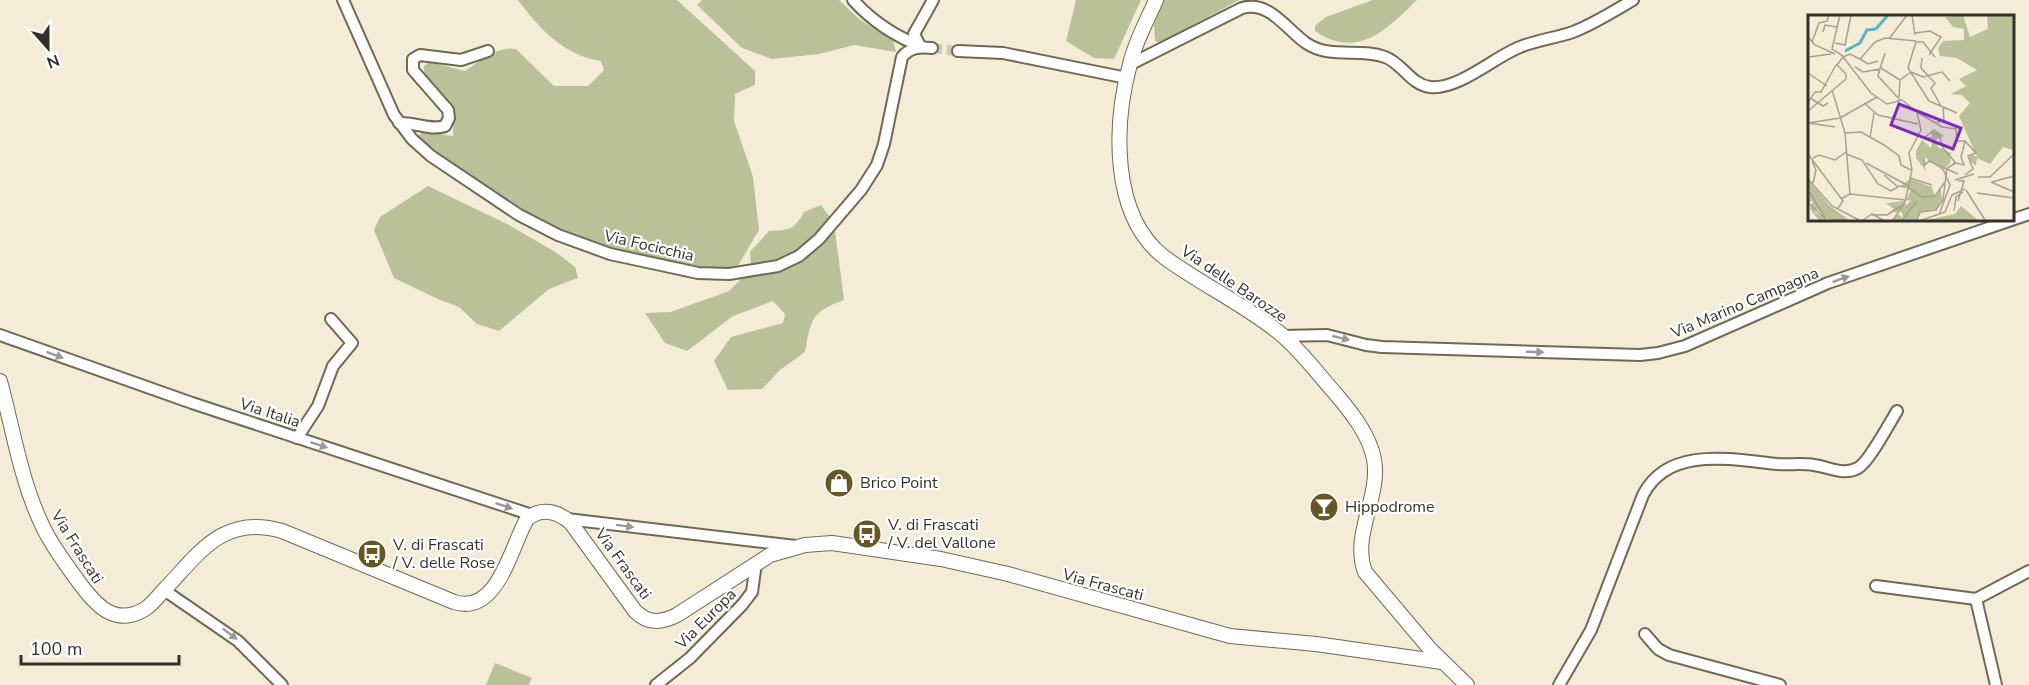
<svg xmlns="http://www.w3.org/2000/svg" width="2029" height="685" font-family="'Nunito Sans',sans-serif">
<rect width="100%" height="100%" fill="#f3ecd6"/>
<g fill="#bac097">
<path d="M518,0H677L755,71V85L735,94L734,121L753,177L759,230L736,269L707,271L616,251L576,238L516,208L444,161L418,136L423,132L453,136C455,103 444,97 424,73V66L429,62L465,71C479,62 499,45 516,49L554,86H588L604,70L601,61C563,55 540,29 518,0Z"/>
<polygon points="702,0 839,0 859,19 893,41 896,52 854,45 819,54 772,59 742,48 697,5"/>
<polygon points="1076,0 1141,0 1114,59 1094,58 1066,41"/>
<polygon points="1164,0 1239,0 1160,43 1155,41 1154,25"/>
<path d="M1373,0H1417C1386,30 1358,60 1315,31V26L1326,17Z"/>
<polygon points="428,186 507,224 557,253 575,267 578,278 549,289 499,331 477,324 459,307 440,300 394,278 374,230 380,217"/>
<path d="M821,205L830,217C824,226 817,237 809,244C793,258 771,265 751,263L750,252L769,231C789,230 794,230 804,212Z"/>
<path d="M835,231L844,300C811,312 811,319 805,352L780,370L762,389L728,390L714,361L731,337L783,323L785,314L773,301L733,316L687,351L665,343L645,313L671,312L729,291L742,278L765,275L795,264Z"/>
<polygon points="495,663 532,678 529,685 486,685"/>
</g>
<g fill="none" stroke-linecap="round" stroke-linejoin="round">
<polyline stroke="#cdc7b3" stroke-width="10" stroke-dasharray="10 5" stroke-linecap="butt" points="932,48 958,51"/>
<g stroke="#706956" stroke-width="14">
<g id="minor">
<path d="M343,0L394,115L412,139L431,156L519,215L558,235L610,254L698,273L729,274L778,266L799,256L819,239L861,190L877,165L884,144L902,57C910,47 920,47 932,48"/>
<path d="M853,0C872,21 896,37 923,47"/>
<polyline points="920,46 914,34 933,0"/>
<polyline points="958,51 1003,53 1127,78"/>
<path d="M1129,65L1242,8C1269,0 1286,29 1306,43C1331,60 1359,47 1385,57C1402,63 1411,85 1430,87C1459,90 1494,57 1520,47C1537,40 1556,38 1573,32C1594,24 1614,11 1633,0"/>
<path d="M399,123C414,122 430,131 445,126L449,118L448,110L413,70V59L420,55L461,60L488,51"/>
<polyline points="0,335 192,403 532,515"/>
<polyline points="1283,336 1327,335 1366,345 1382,347 1640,355 1658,353 1685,346 1828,283 2029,214"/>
<polyline points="297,438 318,406 333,366 352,343 331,319"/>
<polyline points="567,519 796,546"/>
<polyline points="1876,586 1976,599 2029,571"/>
<polyline points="164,590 238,641 282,685"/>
<polyline points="1976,599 1996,685"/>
<polyline points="1645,634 1658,649 1669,655 1780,685"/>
<polyline points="656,685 690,658 742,605 752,592 756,563"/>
<path d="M1559,685L1591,630L1643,495C1668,446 1731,459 1777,464C1789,465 1801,463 1814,465C1829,467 1843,476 1858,468C1869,462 1889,424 1897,411"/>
</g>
</g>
<g stroke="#706956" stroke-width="16">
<g id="secondary">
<path d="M1156,0C1147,21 1135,42 1130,64C1114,123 1110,215 1164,257C1202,285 1246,305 1282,335C1302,352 1318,374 1335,393C1351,412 1369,434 1374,459C1381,497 1351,534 1365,572L1430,649L1467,685"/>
<path d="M0,381C13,429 21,482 43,527C52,546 65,563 78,581C94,603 114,628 145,609C153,604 158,596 165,589C200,552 224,514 282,531L454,602C498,616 511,546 527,519C541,507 558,511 571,523L635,611C648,624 661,623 677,615L770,555L805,545L832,543L941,559L1008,574L1230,636L1316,644L1442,662"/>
</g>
</g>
<use href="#minor" stroke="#fff" stroke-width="10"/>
<use href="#secondary" stroke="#fff" stroke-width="14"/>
</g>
<defs><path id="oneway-solid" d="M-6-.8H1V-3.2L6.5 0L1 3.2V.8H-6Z" transform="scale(1.5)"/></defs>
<g fill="#9a9894">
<use href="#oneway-solid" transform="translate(1841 279) rotate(-20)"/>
<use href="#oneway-solid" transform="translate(1341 338) rotate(14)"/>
<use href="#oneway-solid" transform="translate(1535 352) rotate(2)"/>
<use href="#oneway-solid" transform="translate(55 355) rotate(20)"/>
<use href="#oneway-solid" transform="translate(319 445) rotate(18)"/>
<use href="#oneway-solid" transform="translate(504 506) rotate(18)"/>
<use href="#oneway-solid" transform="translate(625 526) rotate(7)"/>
<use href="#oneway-solid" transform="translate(230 634) rotate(37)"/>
</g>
<defs>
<g id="shop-disc" transform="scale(1.5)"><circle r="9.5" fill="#665825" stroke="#fff"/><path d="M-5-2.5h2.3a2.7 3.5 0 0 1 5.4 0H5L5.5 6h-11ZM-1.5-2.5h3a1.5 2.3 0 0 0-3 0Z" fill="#fff"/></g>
<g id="bar-disc" transform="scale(1.5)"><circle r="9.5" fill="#665825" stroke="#fff"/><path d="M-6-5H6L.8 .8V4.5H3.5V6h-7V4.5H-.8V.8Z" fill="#fff"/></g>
<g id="bus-disc" transform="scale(1.5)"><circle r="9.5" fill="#665825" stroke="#fff"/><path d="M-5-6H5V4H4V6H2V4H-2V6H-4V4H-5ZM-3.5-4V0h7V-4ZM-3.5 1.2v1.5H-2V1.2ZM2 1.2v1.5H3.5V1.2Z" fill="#fff"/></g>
</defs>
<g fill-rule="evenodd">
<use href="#shop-disc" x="839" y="483"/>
<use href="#bar-disc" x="1324" y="507"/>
<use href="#bus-disc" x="867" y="534"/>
<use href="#bus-disc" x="372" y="554"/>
</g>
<g text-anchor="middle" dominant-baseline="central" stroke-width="4.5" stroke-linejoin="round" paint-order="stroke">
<g font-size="16" fill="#343129" stroke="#fff">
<text transform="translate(649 246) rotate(13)">Via Focicchia</text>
<text transform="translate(1234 284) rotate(34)">Via delle Barozze</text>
<text transform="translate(1745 303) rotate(-23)">Via Marino Campagna</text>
<text transform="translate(270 413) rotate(18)">Via Italia</text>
<text transform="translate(77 547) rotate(58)">Via Frascati</text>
<text transform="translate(623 564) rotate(54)">Via Frascati</text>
<text transform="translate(1103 585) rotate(15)">Via Frascati</text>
<text transform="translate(706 619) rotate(-45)">Via Europa</text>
</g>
<g font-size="16" fill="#343129" stroke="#fff" text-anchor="start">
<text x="860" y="483">Brico Point</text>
<text x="1345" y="507">Hippodrome</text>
<text x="888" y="525">V. di Frascati<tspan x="888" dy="18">/ V. del Vallone</tspan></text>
<text x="393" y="545">V. di Frascati<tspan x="393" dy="18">/ V. delle Rose</tspan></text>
</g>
</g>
<g transform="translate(1808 15)">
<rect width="206" height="206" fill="#f3ecd6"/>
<path d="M155,0L162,22L180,14L179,0H205V135L195,132L182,149L169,143L168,151L161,145L163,139L169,142L151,101L162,88L154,80L143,79L158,71L151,64L169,55L149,43L132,41L130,33L135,26L156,25V14L145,12L137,2ZM127,114L136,121L127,125L130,132L143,138L142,148L134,155L114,140L118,156L108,143V136L114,125L123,133L124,126L118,122H124L123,115ZM102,164L124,172L126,180L133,174L134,185L128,194L114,196L108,205H85L90,199L97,205L93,197H82L86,194L78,188L96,186L98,190L103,186L98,185L103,175L93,171ZM0,165L22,191L41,205H21L9,194L7,197L20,205H11L2,194L5,186L0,187ZM153,191L170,205H119L147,199Z" fill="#bac097"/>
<path fill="none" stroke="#58b7bc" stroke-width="3" d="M68,14L80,0M37,36L52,28L59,15L68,14"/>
<path fill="none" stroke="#a7a191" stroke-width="1.5" d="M32,0L24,34L35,41M104,0L107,20M15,17L17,10L29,12M107,18L122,16L133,22L121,40M0,22L7,30L27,39M81,24L99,0M4,27L11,8L19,6L21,0M67,27L77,23L108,26M108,27L100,53L121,86M108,27H115L127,42M27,28L37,30L43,0M1,42L23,39M35,42L42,39L52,44M35,42L63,78L79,89L94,85L109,97M114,43L113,53L127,68L123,73L133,91M52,44L67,27M52,44L60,49L70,46M47,52L55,57L72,54L77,38M73,53L92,65M72,54L70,61L92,85M103,57L115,62L134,57L142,66M0,58L19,71M24,75L37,118M91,82L92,65L103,57M2,83L15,91L20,88M121,86L149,98M0,87L7,77H13L28,50M56,88L70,100L110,109M0,96L38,64V59L29,50L35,42M109,97L134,112L148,114L149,126H157L153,142L156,150L148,148L139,153M0,108L32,103L69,82M1,108L27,112M128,108L136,105L135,92M37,118L53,117L76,130L91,141L93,150L103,155M37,118L42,179M117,122L124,117L131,120L135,133L147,147L145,149M62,123L66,98M0,139L35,186L30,193M38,139L54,145L70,169L83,176L90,172M115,141L117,150L121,146L150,159M5,143L11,140L27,145L38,137M4,146L8,155L5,168M58,148L99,170M104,155L101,138L113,115L109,97M76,160L89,171L98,172M157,160L165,154L160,141L168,138L157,126M170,162H182L206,139M102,163L124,170M0,164L24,191L51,205M147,165L166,159M183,167L206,177M184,167L206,161M99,172L114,182L127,181L137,167M0,175L18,204L0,188M158,175L177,205M169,178L206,183M33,184L42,179L97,185M150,186L156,166H150M146,196L148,182L155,177M64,200H79L93,191M131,200L142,170L135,154M55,205L64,199L75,205M85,205L97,187L104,155M94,205L109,186M109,205L112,197L128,195L135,185L139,153M114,205L137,197L144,180L157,174"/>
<path fill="#7b2cbf" fill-opacity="0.15" stroke="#7b2cbf" stroke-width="3" d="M91,89L153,113L145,134L83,110Z"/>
<rect width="206" height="206" fill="none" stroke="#343129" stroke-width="3"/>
</g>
<g transform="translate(48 48) rotate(159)" stroke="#ffffff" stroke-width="4.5" paint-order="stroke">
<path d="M0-4.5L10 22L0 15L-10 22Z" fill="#343129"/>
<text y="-9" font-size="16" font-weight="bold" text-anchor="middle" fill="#343129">N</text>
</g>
<path d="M21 655v9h158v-9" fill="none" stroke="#343129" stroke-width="3"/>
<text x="30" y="655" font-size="18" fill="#343129" stroke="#ffffff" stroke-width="4.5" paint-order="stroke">100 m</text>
</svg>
